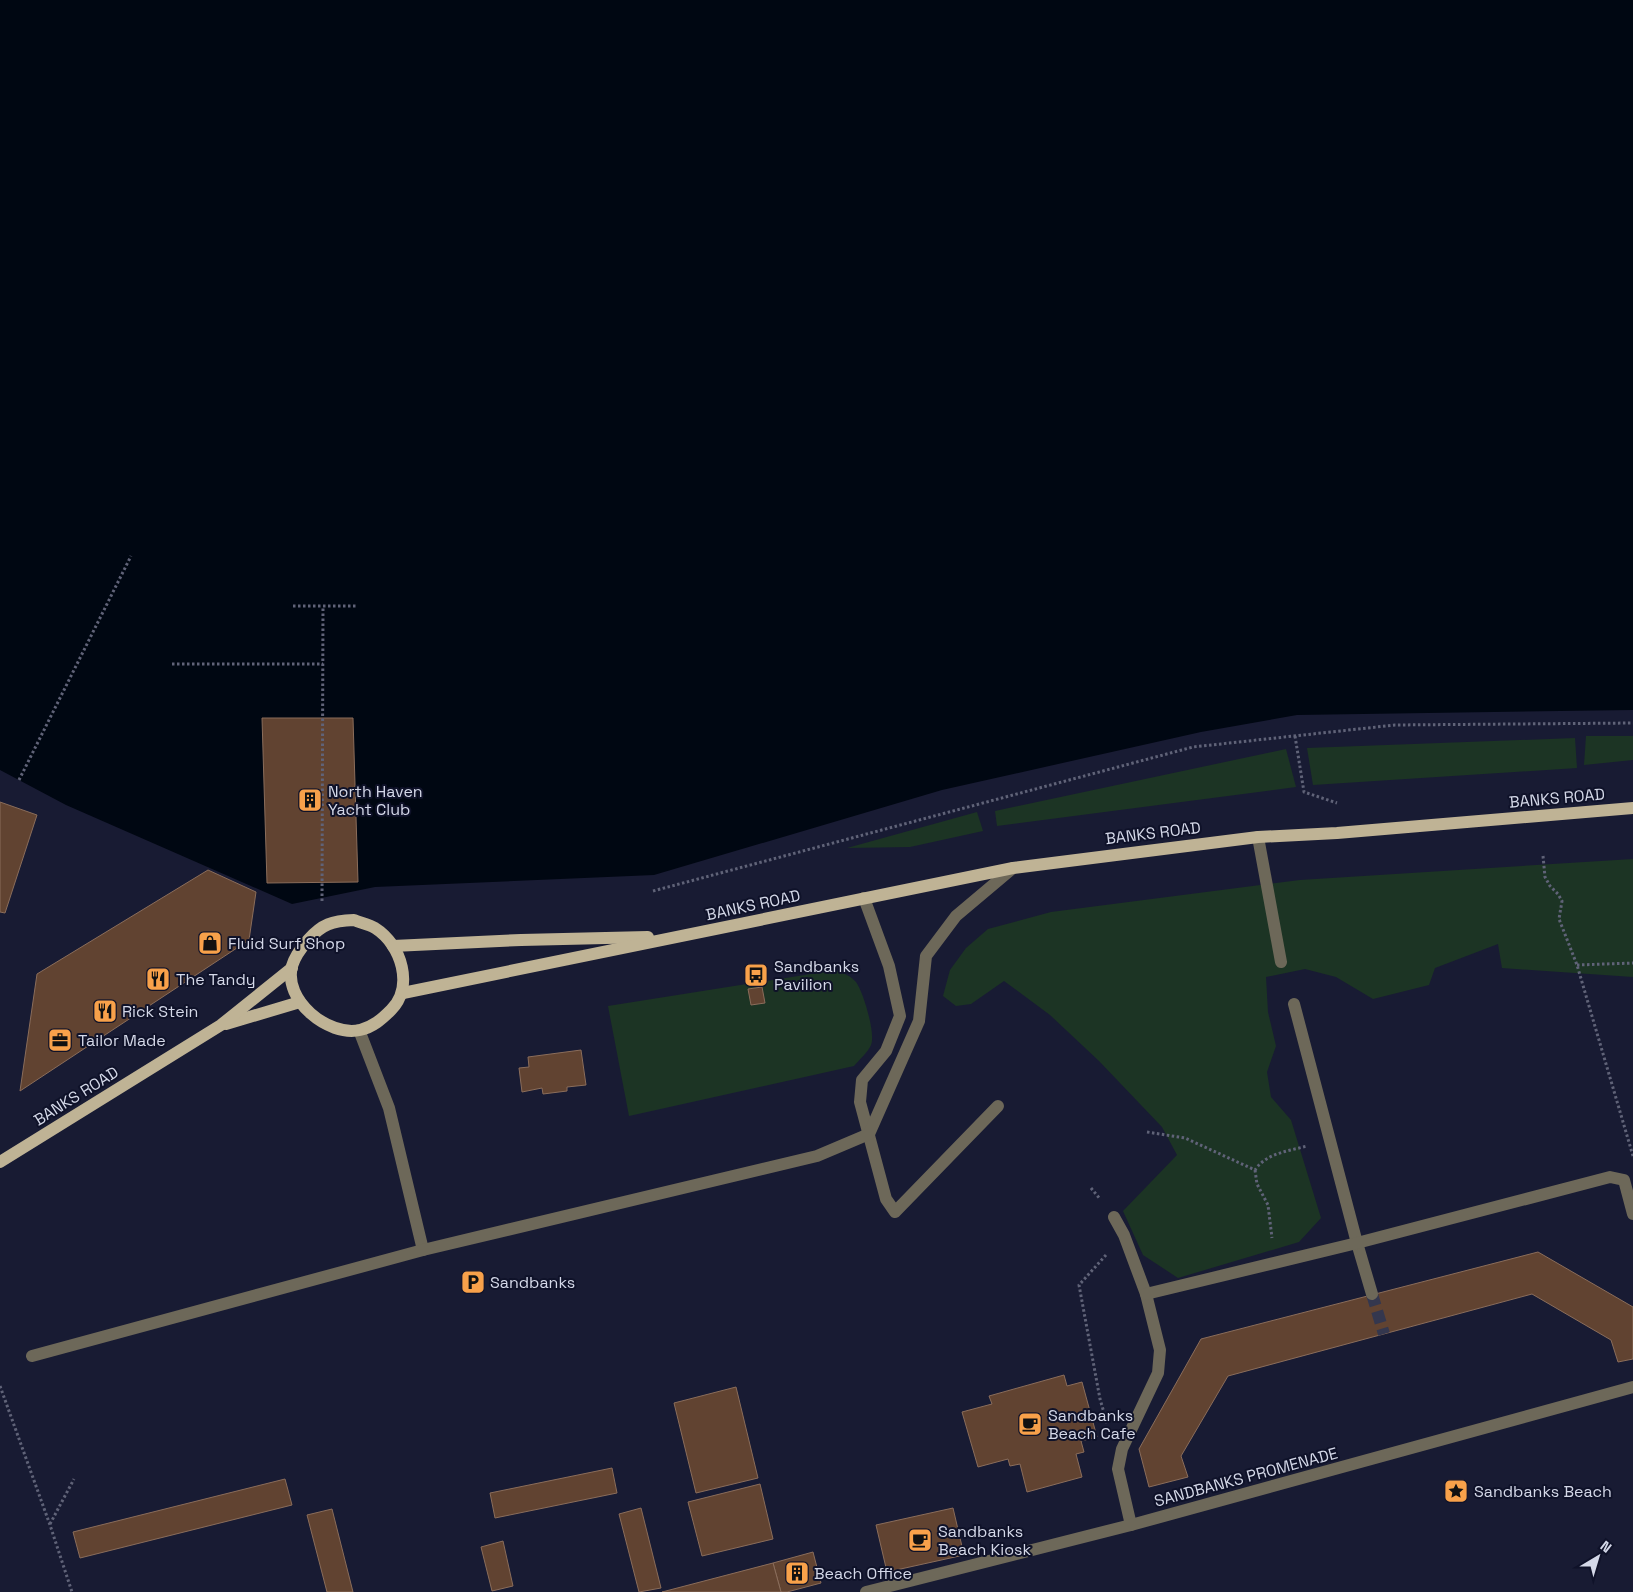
<svg xmlns="http://www.w3.org/2000/svg" width="1633" height="1592" font-family="'Space Grotesk',sans-serif">
<rect width="100%" height="100%" fill="#181b33"/>
<g fill="#1c3424">
<polygon points="1586,736 1633,736 1633,760 1584,765"/>
<polygon points="1575,738 1577,768 1313,785 1307,748"/>
<polygon points="1286,749 1296,787 997,826 995,811"/>
<polygon points="977,812 983,831 910,847 847,848"/>
<polygon points="1633,859 1633,977 1502,968 1498,944 1435,968 1429,985 1373,999 1336,977 1305,969 1266,977 1268,1012 1276,1046 1267,1072 1271,1097 1291,1120 1321,1218 1299,1242 1178,1278 1143,1255 1123,1211 1177,1155 1162,1127 1099,1061 1050,1015 1004,981 971,1004 956,1006 943,996 950,970 966,948 988,929 1051,912 1300,880"/>
<path d="M836,970C843,973 851,976 856,982C863,991 876,1034 871,1045C868,1052 859,1060 854,1066L629,1116L608,1006Z"/>
</g>
<polygon fill="#000712" points="0,0 1633,0 1633,710 1297,715 1201,732 942,790 654,875 375,887 292,904 66,805 0,770"/>
<g fill="#614331" stroke="#8a6d5b">
<polygon points="262,718 353,718 358,882 267,883"/>
<polygon points="0,802 37,815 5,913 0,912"/>
<polygon points="208,870 256,892 249,940 20,1091 37,974"/>
<polygon points="762,987 765,1003 751,1005 748,989"/>
<polygon points="581,1050 586,1085 567,1087 567,1091 543,1094 542,1088 522,1092 519,1068 529,1067 528,1057"/>
<polygon points="1538,1252 1633,1307 1633,1359 1618,1362 1611,1340 1532,1294 1228,1376 1181,1456 1188,1477 1149,1487 1139,1449 1201,1339"/>
<polygon points="1064,1375 1067,1386 1082,1382 1097,1437 1081,1441 1084,1452 1076,1454 1082,1477 1027,1492 1020,1464 1010,1466 1008,1459 978,1467 962,1412 992,1404 989,1396"/>
<polygon points="736,1387 758,1478 696,1493 674,1403"/>
<polygon points="612,1468 617,1493 495,1518 490,1493"/>
<polygon points="285,1479 292,1505 80,1558 73,1532"/>
<polygon points="760,1484 773,1539 702,1556 688,1502"/>
<polygon points="641,1508 661,1588 639,1592 619,1514"/>
<polygon points="953,1508 964,1555 887,1572 876,1525"/>
<polygon points="332,1509 353,1592 327,1592 307,1515"/>
<polygon points="503,1541 513,1586 492,1591 481,1547"/>
<polygon points="813,1552 821,1583 787,1592 781,1592 773,1563"/>
<polygon points="773,1563 781,1592 662,1592"/>
</g>
<g fill="none" stroke-linecap="round" stroke-linejoin="round">
<polyline stroke="#34374e" stroke-width="12" stroke-dasharray="12 6" stroke-linecap="butt" points="1372,1294 1384,1334"/>
<g stroke="#606378" stroke-width="3" stroke-dasharray="2.5 2.5" stroke-linecap="butt">
<polyline points="293,606 358,606"/>
<polyline points="172,664 323,664"/>
<polyline points="1295,736 1304,792 1337,803"/>
<polyline points="19,780 131,556"/>
<polyline points="1543,856 1545,877 1550,886 1558,894 1562,901 1559,919 1577,965 1633,1156"/>
<polyline points="653,891 1193,747 1395,725 1633,723"/>
<polyline points="322,901 323,606"/>
<polyline points="1577,965 1633,963"/>
<path d="M1147,1132L1185,1138L1255,1170C1266,1153 1289,1151 1307,1146"/>
<polyline points="1255,1170 1257,1184 1268,1205 1272,1238"/>
<polyline points="1091,1188 1100,1199"/>
<polyline points="1106,1255 1079,1285 1100,1399 1107,1423"/>
<polyline points="0,1386 50,1525 72,1592"/>
<polyline points="50,1524 74,1479"/>
</g>
<g stroke="#6d6859" stroke-width="12">
<polyline points="1258,837 1281,962"/>
<polyline points="864,898 889,966 900,1016 886,1051 862,1080 860,1102 886,1199 895,1212 998,1106"/>
<polyline points="1294,1004 1357,1243 1372,1294"/>
<polyline points="359,1030 389,1108 423,1250"/>
<polyline points="1114,1217 1124,1235 1146,1294 1160,1350 1158,1373 1122,1449 1118,1469 1131,1525"/>
<polyline points="1146,1294 1357,1243 1610,1177 1624,1180 1633,1214"/>
<polyline points="32,1356 423,1250 817,1156 869,1134 919,1021 926,956 956,916 1013,868"/>
<polyline points="866,1592 1131,1525 1633,1387"/>
</g>
<g stroke="#bfb395" stroke-width="12">
<path d="M354,920C361,923 369,924 375,928C402,945 414,987 391,1010C382,1019 373,1027 360,1030C328,1037 283,1000 292,966C295,956 301,948 308,940C322,924 332,921 354,920Z"/>
<polyline points="393,946 521,940 648,937"/>
<polyline points="403,993 1013,868 1258,837 1337,833 1633,808"/>
<polyline points="226,1024 300,1002"/>
<polyline points="0,1162 221,1025 292,968"/>
</g>
</g>
<defs>
<g id="building-square" transform="scale(1.25)"><rect x="-9" y="-9" width="18" height="18" rx="4" fill="#f8a14a" stroke="#0f1229"/><path d="M-4-6H4V6H1V3H-1V6H-4ZM-2.5-4.3h1.7v1.8h-1.7ZM.8-4.3h1.7v1.8H.8ZM-2.5-1h1.7V.8h-1.7ZM.8-1h1.7V.8H.8Z" fill="#111"/></g>
<g id="shop-square" transform="scale(1.25)"><rect x="-9" y="-9" width="18" height="18" rx="4" fill="#f8a14a" stroke="#0f1229"/><path d="M-5-2.5h2.3a2.7 3.5 0 0 1 5.4 0H5L5.5 6h-11ZM-1.5-2.5h3a1.5 2.3 0 0 0-3 0Z" fill="#111"/></g>
<g id="bus-square" transform="scale(1.25)"><rect x="-9" y="-9" width="18" height="18" rx="4" fill="#f8a14a" stroke="#0f1229"/><path d="M-5-6H5V4H4V6H2V4H-2V6H-4V4H-5ZM-3.5-4V0h7V-4ZM-3.5 1.2v1.5H-2V1.2ZM2 1.2v1.5H3.5V1.2Z" fill="#111"/></g>
<g id="restaurant-square" transform="scale(1.25)"><rect x="-9" y="-9" width="18" height="18" rx="4" fill="#f8a14a" stroke="#0f1229"/><path d="M-5-6h1v4h1v-4h1v4h1v-4h1v5L-1.5 .5V6h-2V.5L-5-1ZM5-6V6H3V1.5H1.5Q1.5-4 5-6Z" fill="#111"/></g>
<g id="office-square" transform="scale(1.25)"><rect x="-9" y="-9" width="18" height="18" rx="4" fill="#f8a14a" stroke="#0f1229"/><path d="M-6-3h4V-5.5h4V-3h4V5H-6ZM-1-4.5V-3h2v-1.5ZM-6 0V1H6V0Z" fill="#111"/></g>
<g id="parking-square" transform="scale(1.25)"><rect x="-9" y="-9" width="18" height="18" rx="4" fill="#f8a14a" stroke="#0f1229"/><path d="M-3.5-5.5H1a3.5 3.5 0 0 1 0 7H-1V5.5H-3.5ZM-1-3.4V-.6H.8a1.4 1.4 0 0 0 0-2.8Z" fill="#111"/></g>
<g id="cafe-square" transform="scale(1.25)"><rect x="-9" y="-9" width="18" height="18" rx="4" fill="#f8a14a" stroke="#0f1229"/><path d="M-5.5-4.5H6V0H3Q3 3.5 0 3.5H-2.5Q-5.5 3.5-5.5 0ZM3-3.2v2h1.7v-2ZM-6 4.5H4V6H-6Z" fill="#111"/></g>
<g id="sight-square" transform="scale(1.25)"><rect x="-9" y="-9" width="18" height="18" rx="4" fill="#f8a14a" stroke="#0f1229"/><path d="M0-6L1.8-2.2L6-1.7L2.9 1.2L3.7 5.4L0 3.3L-3.7 5.4L-2.9 1.2L-6-1.7L-1.8-2.2Z" fill="#111"/></g>
</defs>
<g fill-rule="evenodd">
<use href="#building-square" x="310" y="800"/>
<use href="#shop-square" x="210" y="943"/>
<use href="#bus-square" x="756" y="975"/>
<use href="#restaurant-square" x="158" y="979"/>
<use href="#restaurant-square" x="105" y="1011"/>
<use href="#office-square" x="60" y="1040"/>
<use href="#parking-square" x="473" y="1282"/>
<use href="#cafe-square" x="1030" y="1424"/>
<use href="#sight-square" x="1456" y="1491"/>
<use href="#cafe-square" x="920" y="1540"/>
<use href="#building-square" x="797" y="1573"/>
</g>
<g text-anchor="middle" dominant-baseline="central" stroke-width="4" stroke-linejoin="round" paint-order="stroke">
<g font-size="16" fill="#d4d8e8" stroke="#0f1229" text-anchor="start">
<text x="328" y="791">North Haven<tspan x="328" dy="18">Yacht Club</tspan></text>
<text x="228" y="943">Fluid Surf Shop</text>
<text x="774" y="966">Sandbanks<tspan x="774" dy="18">Pavilion</tspan></text>
<text x="176" y="979">The Tandy</text>
<text x="122" y="1011">Rick Stein</text>
<text x="78" y="1040">Tailor Made</text>
<text x="490" y="1282">Sandbanks</text>
<text x="1048" y="1415">Sandbanks<tspan x="1048" dy="18">Beach Cafe</tspan></text>
<text x="1474" y="1491">Sandbanks Beach</text>
<text x="938" y="1531">Sandbanks<tspan x="938" dy="18">Beach Kiosk</tspan></text>
<text x="814" y="1573">Beach Office</text>
</g>
<g font-size="16" fill="#d4d8e8" stroke="#0f1229">
<text transform="translate(1557 798) rotate(-5)">BANKS ROAD</text>
<text transform="translate(1153 833) rotate(-7)">BANKS ROAD</text>
<text transform="translate(753 905) rotate(-12)">BANKS ROAD</text>
<text transform="translate(76 1096) rotate(-32)">BANKS ROAD</text>
<text transform="translate(1246 1477) rotate(-15)">SANDBANKS PROMENADE</text>
</g>
</g>
<g transform="translate(1598 1557) rotate(38)" stroke="#0f1229" stroke-width="4" paint-order="stroke">
<path d="M0-4L9 19L0 12L-9 19Z" fill="#d4d8e8"/>
<text y="-8" font-size="14" font-weight="bold" text-anchor="middle" fill="#d4d8e8">N</text>
</g>
</svg>
